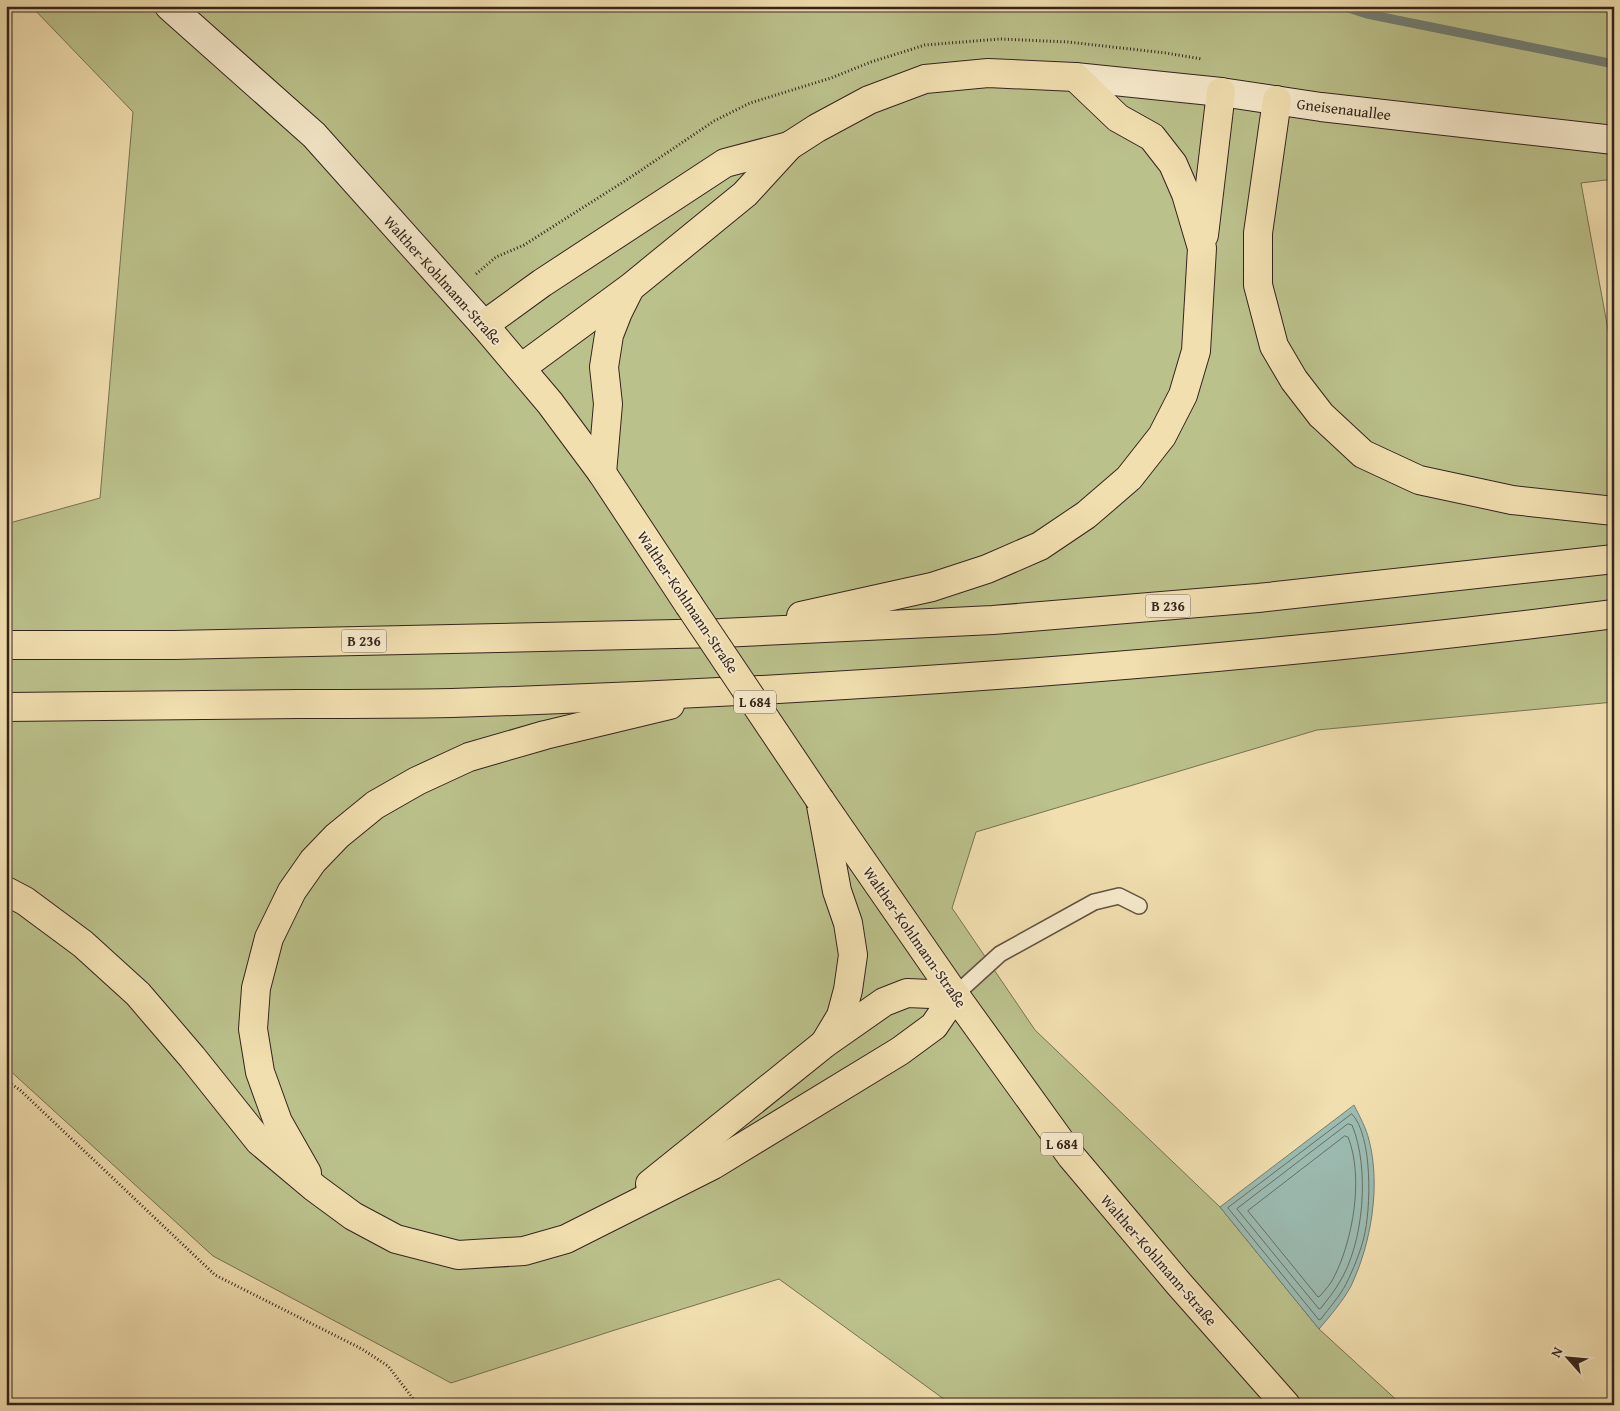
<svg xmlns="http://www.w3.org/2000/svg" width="1620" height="1411" font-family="'Gentium Book Plus',serif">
<rect width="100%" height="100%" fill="#f1dfb0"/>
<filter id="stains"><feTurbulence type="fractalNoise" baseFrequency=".004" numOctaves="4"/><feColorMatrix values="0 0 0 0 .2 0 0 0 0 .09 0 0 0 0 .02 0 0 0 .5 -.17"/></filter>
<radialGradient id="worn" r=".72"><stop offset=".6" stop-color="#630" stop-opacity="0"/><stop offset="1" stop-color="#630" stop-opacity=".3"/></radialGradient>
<polygon fill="#bbc18b" stroke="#787254" points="31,6 1614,6 1614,179 1581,183 1614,362 1614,702 1317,730 976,832 952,908 1035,1030 1220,1207 1319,1329 1402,1405 952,1405 779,1279 615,1330 451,1383 213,1256 6,1067 6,524 100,498 133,112"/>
<path fill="#9cbcb2" stroke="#727f76" d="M1354,1105C1360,1117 1366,1128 1369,1140C1381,1186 1371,1244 1351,1286C1343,1301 1330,1316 1319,1329L1220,1207Z"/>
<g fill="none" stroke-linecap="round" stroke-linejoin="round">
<g stroke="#687067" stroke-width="1">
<path d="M1352,1114C1373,1136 1371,1209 1364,1237C1360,1253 1353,1270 1346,1284C1340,1296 1329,1308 1321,1319L1319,1320L1228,1208Z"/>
<path d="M1348,1124L1352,1125C1370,1168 1364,1244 1339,1283C1334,1292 1327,1300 1321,1308L1319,1309L1237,1209Z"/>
<path d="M1345,1136L1348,1137C1364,1177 1353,1240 1334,1277C1331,1284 1325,1290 1320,1296L1318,1297L1248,1211Z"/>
</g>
<polyline stroke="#727f76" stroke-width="9" points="1342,6 1367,14 1614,64"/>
<g stroke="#635341" stroke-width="18">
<polyline id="lane" points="955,995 1000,954 1094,902 1119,896 1139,906"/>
</g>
<g stroke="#34241c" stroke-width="30">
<g id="secondary">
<polyline points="169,6 314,135 484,325"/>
<polyline points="1075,77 1221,92 1321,107 1614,140"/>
</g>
</g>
<g stroke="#34241c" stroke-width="30">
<g id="primary">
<polyline points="521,368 631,287 745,194 789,146 817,128 869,100 925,79 988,73 1075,77"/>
<polyline points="602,473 608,404 604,367 609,335 618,312 629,290"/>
<polyline points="689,605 602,473 550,403 484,325 542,283 725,163 789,146"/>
<polyline points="820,800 955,995 1071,1156 1179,1284 1286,1405"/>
</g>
</g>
<g stroke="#34241c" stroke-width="30">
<g id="highway">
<polyline points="1277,100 1258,233 1258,285 1274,346 1294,380 1321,415 1363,454 1419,480 1512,500 1614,511"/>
<polyline points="1204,235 1221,92"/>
<polyline points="801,616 932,587 987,569 1040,546 1086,515 1129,478 1162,436 1183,395 1196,351 1202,248 1186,194 1173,164 1152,137 1118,118 1075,77"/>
<polyline points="6,645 174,645 721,633 993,620 1258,598 1614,559"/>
<path d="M6,707C103,706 201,705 298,704C349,704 400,704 452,703C840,691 1228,663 1614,614"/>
<polyline points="820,800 837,891 848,923 853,955 848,990 841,1016 826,1041"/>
<polyline points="6,891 25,901 83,944 138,994 192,1057 259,1141 315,1188 353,1216 396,1239 458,1255 524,1251 566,1239 713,1165 900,1051 934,1026 955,995"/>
<polyline points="307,1173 278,1122 260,1072 253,1029 256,988 269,938 292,891 313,861 337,836 375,805 417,781 469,757 545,735 670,705"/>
<polyline points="650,1184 824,1044 884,1002 907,993 955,995"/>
</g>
</g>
<g stroke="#34241c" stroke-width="3" stroke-dasharray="1 2.5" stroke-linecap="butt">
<polyline points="476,274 496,257 524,245 631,177 714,121 750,103 831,78 871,62 925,45 1000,39 1068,42 1166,53 1202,59"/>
<polyline points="6,1080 20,1090 215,1275 362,1349 388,1366 418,1405"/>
</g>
<use href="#lane" stroke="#f6eacc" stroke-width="15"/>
<use href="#secondary" stroke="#f6eacc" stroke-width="28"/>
<use href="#primary" stroke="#f1dfb0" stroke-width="28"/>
<use href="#highway" stroke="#f1dfb0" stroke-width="28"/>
<g stroke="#34241c" stroke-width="30" stroke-linecap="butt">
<polyline id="primary-bridge" points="689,605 820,800"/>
</g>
<use href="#primary-bridge" stroke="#f1dfb0" stroke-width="28"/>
</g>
<g text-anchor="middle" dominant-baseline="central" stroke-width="4" stroke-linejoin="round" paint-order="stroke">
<g fill="#f6eacc" stroke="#6e5f51" stroke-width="1">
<rect x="1145.5" y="594.5" width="45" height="23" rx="4"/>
<rect x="341.5" y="629.5" width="45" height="23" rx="4"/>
<rect x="734" y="690.5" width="42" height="23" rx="4"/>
<rect x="1041" y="1132.5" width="42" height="23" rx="4"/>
</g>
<g font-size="14" font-weight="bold" fill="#34241c">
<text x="1168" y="606">B 236</text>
<text x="364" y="641">B 236</text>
<text x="755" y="702">L 684</text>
<text x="1062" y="1144">L 684</text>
</g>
<g font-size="15" fill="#34241c" stroke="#f6eacc">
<text transform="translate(1344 109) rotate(7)">Gneisenauallee</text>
<text transform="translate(443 280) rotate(48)">Walther-Kohlmann-Straße</text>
<text transform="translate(688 602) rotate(56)">Walther-Kohlmann-Straße</text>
<text transform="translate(915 937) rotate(55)">Walther-Kohlmann-Straße</text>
<text transform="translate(1159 1260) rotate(49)">Walther-Kohlmann-Straße</text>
</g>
</g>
<rect width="1620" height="1411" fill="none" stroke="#f1dfb0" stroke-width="25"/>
<rect x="8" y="8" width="1605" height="1396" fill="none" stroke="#34241c" stroke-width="2.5"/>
<rect x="12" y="12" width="1595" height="1386" fill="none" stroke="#34241c"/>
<g transform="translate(1568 1358) rotate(297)" stroke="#f6eacc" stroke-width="4" paint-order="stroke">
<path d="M0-4L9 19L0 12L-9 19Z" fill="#34241c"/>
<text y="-8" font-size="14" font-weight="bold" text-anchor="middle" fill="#34241c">N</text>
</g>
<rect width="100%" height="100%" filter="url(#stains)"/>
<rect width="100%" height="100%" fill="url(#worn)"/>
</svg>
